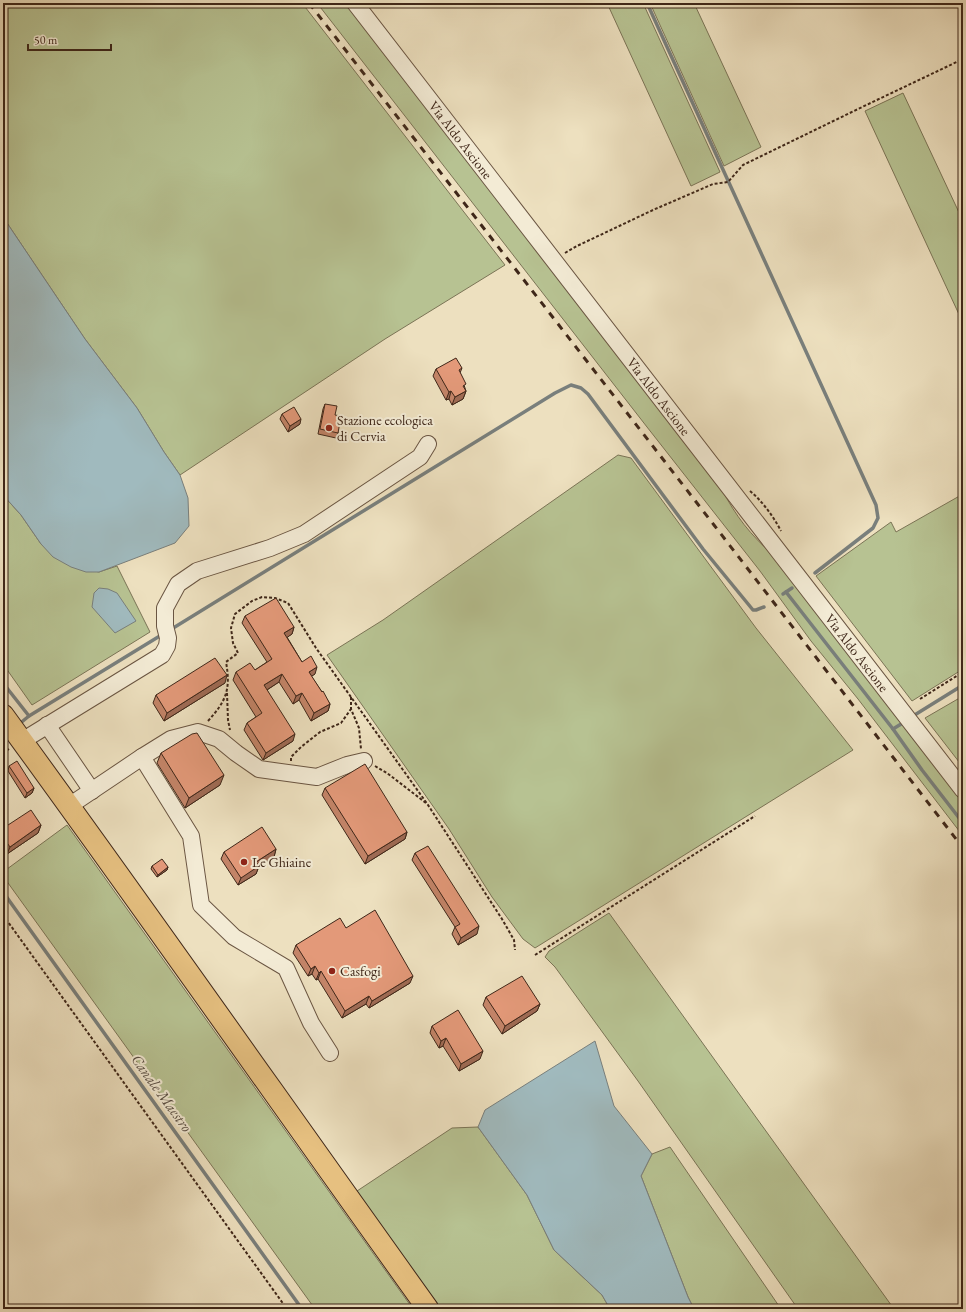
<svg xmlns="http://www.w3.org/2000/svg" width="966" height="1312" font-family="'EB Garamond',serif">
<rect width="100%" height="100%" fill="#ede0bf"/>
<filter id="stains"><feTurbulence type="fractalNoise" baseFrequency=".005" numOctaves="4"/><feColorMatrix values="0 0 0 0 .2 0 0 0 0 .09 0 0 0 0 .02 0 0 0 .5 -.17"/></filter>
<radialGradient id="worn" r=".72"><stop offset=".6" stop-color="#630" stop-opacity="0"/><stop offset="1" stop-color="#630" stop-opacity=".3"/></radialGradient>
<g fill="#b7c292" stroke="#7b7456">
<polygon points="3,3 302,3 505,265 385,339 180,475 164,452 137,408 85,339 3,217"/>
<path d="M317,3H346L721,488C737,518 749,533 774,556L963,799V836L858,699L811,641L760,571L647,427Z"/>
<polygon points="607,3 643,3 720,172 691,186"/>
<polygon points="650,3 694,3 761,147 724,166"/>
<polygon points="903,93 963,221 963,323 865,111"/>
<polygon points="618,455 631,458 756,628 853,750 535,948 523,939 492,897 449,829 327,655 383,620"/>
<polygon points="963,494 963,669 912,701 816,576 891,522 896,532"/>
<polygon points="3,495 21,515 41,544 94,571 99,572 117,566 150,632 32,705 3,664"/>
<polygon points="963,696 963,767 925,718"/>
<polygon points="67,825 413,1309 315,1309 3,876 3,872"/>
<polygon points="609,913 894,1309 798,1309 638,1081 555,967 545,957 549,951"/>
<polygon points="478,1127 527,1195 554,1250 602,1295 610,1309 437,1309 354,1193 452,1128"/>
<polygon points="670,1147 781,1309 694,1309 688,1297 641,1176 652,1154"/>
</g>
<g fill="#a0babe" stroke="#797f7c">
<polygon points="3,217 85,339 137,408 164,452 180,475 188,498 189,526 175,543 99,572 86,572 71,567 53,557 41,544 21,515 3,495"/>
<polygon points="99,588 108,589 117,593 136,621 115,633 92,607 94,593"/>
<polygon points="595,1041 614,1106 652,1154 641,1176 688,1297 694,1309 610,1309 602,1295 554,1250 527,1195 478,1127 485,1110"/>
</g>
<g fill="none" stroke-linecap="round" stroke-linejoin="round">
<g stroke="#797f7c" stroke-width="3.5">
<polyline points="647,3 876,505 878,518 873,528 815,573"/>
<polyline points="786,592 893,729 906,721"/>
<polyline points="783,594 792,588"/>
<polyline points="170,630 555,393 571,385 581,388 588,394 703,549 753,610 756,610 764,607"/>
<polyline points="3,683 29,716"/>
<polyline points="913,716 963,685"/>
<polyline points="18,725 29,716 163,634"/>
<polyline points="893,729 922,770 963,823"/>
<polyline points="3,892 302,1309"/>
</g>
<g stroke="#6a5542" stroke-width="18">
<g id="minor">
<path id="s1" d="M355,3L963,790"/>
<polyline points="47,725 92,791"/>
<polyline points="22,741 162,655 167,646 168,638 165,626 165,608 178,584 197,571 270,548 304,534 420,457 428,444"/>
<polyline points="142,757 171,739 198,732 219,739 236,753 259,769 317,777 347,765 364,761"/>
<polyline points="69,806 142,757 191,836 201,905 234,937 286,968 311,1023 330,1053"/>
</g>
</g>
<g stroke="#3f2719" stroke-width="23">
<path id="major" d="M3,715C147,912 286,1111 428,1309"/>
</g>
<g stroke="#3f2719" stroke-width="2" stroke-dasharray="3 2" stroke-linecap="butt">
<polyline points="565,253 577,246 653,210 713,184 728,182 743,165 858,109 963,59"/>
<path d="M750,491C763,502 773,516 781,531"/>
<polyline points="227,693 228,720 230,730"/>
<polyline points="351,697 351,709 359,728 361,749"/>
<polyline points="920,699 963,672"/>
<path d="M208,721C226,701 231,690 226,662L238,653L233,643L231,628L235,614L252,601L262,597L275,598L288,603L316,648L428,805L502,919L514,940L515,950"/>
<polyline points="3,753 9,749"/>
<polyline points="291,761 291,757 301,747 320,732 341,723 351,709"/>
<polyline points="375,766 387,773 426,803"/>
<polyline points="3,915 287,1309"/>
<polyline points="535,955 755,816"/>
</g>
<use href="#minor" stroke="#f3ebd5" stroke-width="16"/>
<use href="#major" stroke="#e6c080" stroke-width="21"/>
<polyline stroke="#3f2719" stroke-width="3" stroke-dasharray="7 7" stroke-linecap="butt" points="309,3 714,525 963,848"/>
</g>
<g fill="#c38468" stroke="#3f2719">
<polygon points="462,368 460,373 466,391 463,399 452,405 449,399 446,400 433,376 436,369"/>
<polygon points="325,404 335,415 338,433 336,438 318,434 323,409"/>
<polygon points="282,414 300,424 288,432 280,419"/>
<polygon points="245,616 294,627 292,634 287,637 302,662 315,674 311,676 322,692 330,704 328,711 311,721 299,700 293,704 279,682 267,690 293,741 263,760 244,730 247,723 256,717 233,680 236,672 255,670 267,662 242,623"/>
<polygon points="225,683 164,721 153,703 156,695"/>
<polygon points="161,753 220,785 185,808 157,763"/>
<polygon points="9,766 34,788 32,793 25,798 8,771"/>
<polygon points="325,788 407,832 405,839 365,864 322,795"/>
<polygon points="41,825 38,833 7,854 3,848 3,833 5,827"/>
<polygon points="276,849 274,857 259,866 256,874 238,885 221,859 224,852"/>
<polygon points="415,853 477,934 458,945 452,934 455,927 412,860"/>
<polygon points="152,866 168,867 167,870 157,877 151,869"/>
<polygon points="346,928 410,983 369,1008 366,1004 342,1018 318,979 316,980 312,974 308,976 293,953 296,945"/>
<polygon points="486,997 540,1004 537,1011 502,1034 483,1005"/>
<polygon points="432,1026 480,1059 459,1071 443,1046 439,1048 430,1033"/>
</g>
<g fill="#9f6b55" stroke="#3f2719">
<polygon points="451,391 449,399 446,400 449,392"/>
<polygon points="466,391 463,399 452,405 455,397"/>
<polygon points="301,419 300,424 288,432 290,426"/>
<polygon points="294,627 292,634 282,641 284,633"/>
<polygon points="317,667 315,674 306,680 309,672"/>
<polygon points="282,674 279,682 262,693 264,685"/>
<polygon points="227,675 225,683 164,721 167,713"/>
<polygon points="302,693 299,700 293,704 296,696"/>
<polygon points="330,704 328,711 311,721 314,713"/>
<polygon points="295,734 293,741 263,760 266,753"/>
<polygon points="224,775 220,785 185,808 189,798"/>
<polygon points="34,788 32,793 25,798 27,793"/>
<polygon points="41,825 38,833 7,854 10,847"/>
<polygon points="407,832 405,839 365,864 368,856"/>
<polygon points="276,849 274,857 259,866 256,874 238,885 241,878 256,862"/>
<polygon points="168,867 167,870 157,877 158,875"/>
<polygon points="479,926 477,934 458,945 461,938"/>
<polygon points="315,966 312,974 308,976 311,969"/>
<polygon points="321,971 318,979 316,980 319,973"/>
<polygon points="413,976 410,983 369,1008 372,1001"/>
<polygon points="369,996 366,1004 342,1018 345,1011"/>
<polygon points="540,1004 537,1011 502,1034 505,1026"/>
<polygon points="446,1038 443,1046 439,1048 441,1041"/>
<polygon points="483,1051 480,1059 459,1071 461,1064"/>
</g>
<g fill="#e39979" stroke="#3f2719">
<polygon points="456,358 462,368 459,370 466,384 463,386 466,391 455,397 451,391 449,392 436,369"/>
<polygon points="325,404 337,406 335,415 341,416 338,433 320,429"/>
<polygon points="294,407 301,419 290,426 282,414"/>
<polygon points="276,598 294,627 284,633 302,662 311,656 317,667 309,672 322,692 323,691 330,704 314,713 302,693 296,696 282,674 264,685 295,734 266,753 247,723 262,713 236,672 250,663 255,670 272,659 245,616"/>
<polygon points="215,658 227,675 167,713 156,695"/>
<polygon points="197,733 224,775 189,798 161,753 192,734"/>
<polygon points="17,761 34,788 27,793 9,766"/>
<polygon points="365,764 407,832 368,856 325,788"/>
<polygon points="31,810 41,825 10,847 3,837 3,833 7,830 5,827"/>
<polygon points="262,827 276,849 256,862 259,866 241,878 224,852"/>
<polygon points="428,846 479,926 461,938 455,927 460,924 415,853"/>
<polygon points="162,859 168,867 158,875 152,866"/>
<polygon points="375,910 413,976 372,1001 369,996 345,1011 321,971 319,973 315,966 311,969 296,945 340,918 346,928"/>
<polygon points="522,976 540,1004 505,1026 486,997"/>
<polygon points="458,1010 483,1051 461,1064 446,1038 441,1041 432,1026"/>
</g>
<g fill="#8f2418" stroke="#f3ebd5" stroke-width="1.5">
<circle cx="329" cy="428" r="4"/>
<circle cx="244" cy="862" r="4"/>
<circle cx="332" cy="971" r="4"/>
</g>
<g text-anchor="middle" dominant-baseline="central" stroke-width="4" stroke-linejoin="round" paint-order="stroke">
<g font-size="14" fill="#3f2719" stroke="#f3ebd5">
<text stroke="none"><textPath href="#s1" startOffset="173">Via Aldo Ascione</textPath></text>
<text stroke="none"><textPath href="#s1" startOffset="497">Via Aldo Ascione</textPath></text>
<text stroke="none"><textPath href="#s1" startOffset="821">Via Aldo Ascione</textPath></text>
</g>
<g font-size="14" fill="#3f2719" stroke="#f3ebd5" text-anchor="start">
<text x="337" y="420">Stazione ecologica<tspan x="337" dy="16">di Cervia</tspan></text>
<text x="252" y="862">Le Ghiaine</text>
<text x="340" y="971">Casfogi</text>
</g>
<g font-size="15" font-style="italic" fill="#574c42" stroke="#f3ebd5">
<text transform="translate(162 1093) rotate(54)">Canale Maestro</text>
</g>
</g>
<rect width="966" height="1312" fill="none" stroke="#ede0bf" stroke-width="16"/>
<rect x="4" y="4" width="958" height="1304" fill="none" stroke="#3f2719" stroke-width="2"/>
<rect x="8" y="8" width="950" height="1296" fill="none" stroke="#3f2719"/>
<path d="M28 44v6h83v-6" fill="none" stroke="#3f2719" stroke-width="2"/>
<text x="34" y="44" font-size="12" fill="#3f2719" stroke="#f3ebd5" stroke-width="3" paint-order="stroke">50 m</text>
<rect width="100%" height="100%" filter="url(#stains)"/>
<rect width="100%" height="100%" fill="url(#worn)"/>
</svg>
